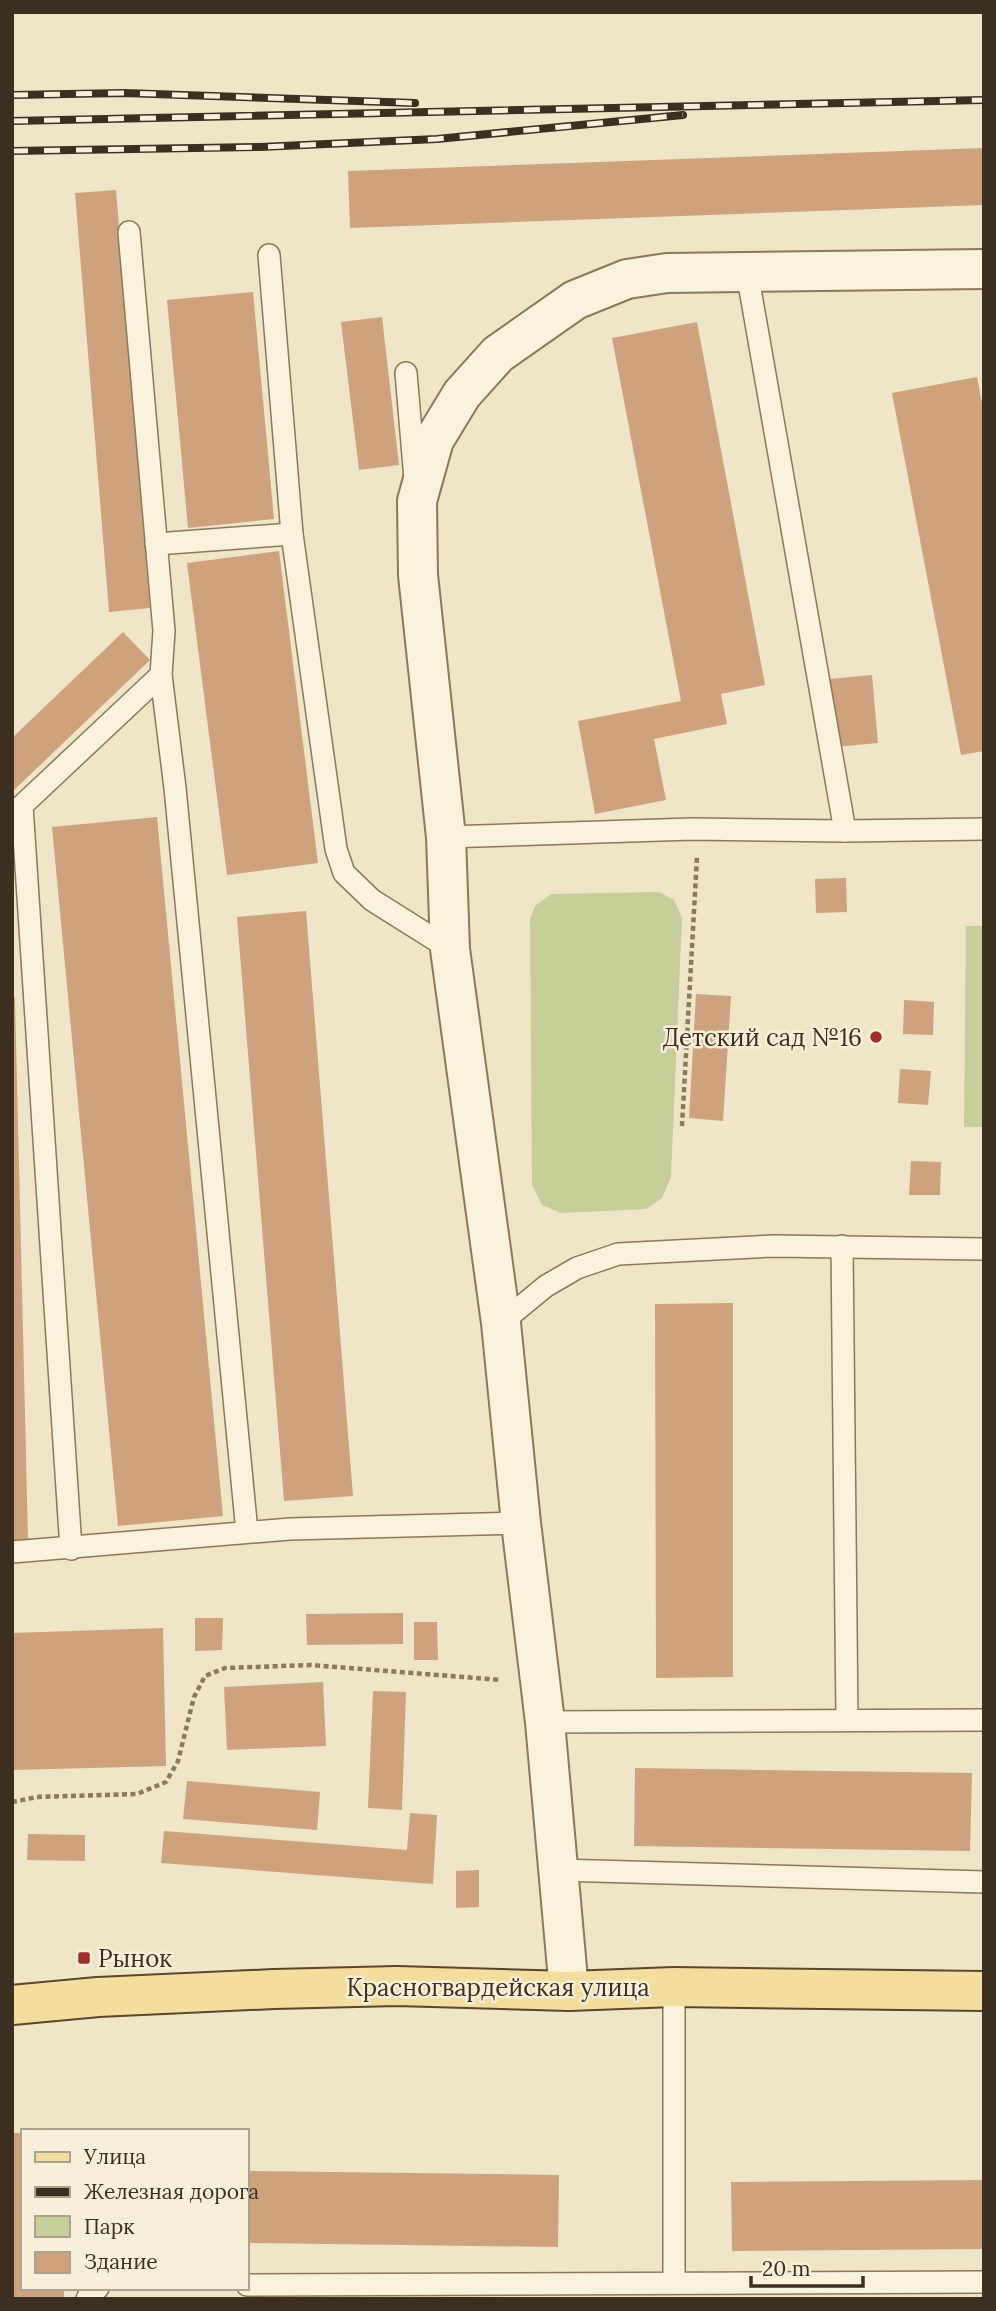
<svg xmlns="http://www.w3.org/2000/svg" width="996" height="2311" font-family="Lora,serif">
<rect width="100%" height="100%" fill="#f0e5c7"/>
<g fill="#c6ce9a">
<polygon points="659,892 674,900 682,918 671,1177 662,1198 646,1209 561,1213 542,1205 532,1185 530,919 535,906 551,894"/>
<polygon points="966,926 984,926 984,1127 964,1127"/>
</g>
<g fill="#cea27c">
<polygon points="984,148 984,205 350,228 348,171"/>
<polygon points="116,190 150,608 109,612 75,193"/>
<polygon points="253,292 274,519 188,528 167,300"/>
<polygon points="382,317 399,465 359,470 341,322"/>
<polygon points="697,322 765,685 721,694 727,724 654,739 666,800 595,814 578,721 681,701 612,338"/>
<polygon points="977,377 984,413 984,751 961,755 892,393"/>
<polygon points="279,551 318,863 227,875 187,563"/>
<polygon points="123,632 150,660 12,792 12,738"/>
<polygon points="872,675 878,743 836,747 830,679"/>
<polygon points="157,817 223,1516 118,1526 52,827"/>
<polygon points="846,878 847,912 816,913 815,879"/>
<polygon points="306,911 353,1496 284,1501 237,917"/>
<polygon points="696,994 731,996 723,1121 689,1118"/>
<polygon points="12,998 15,998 28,1540 12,1540"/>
<polygon points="904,1000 934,1002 933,1035 903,1034"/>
<polygon points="900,1069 931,1071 928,1105 898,1103"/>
<polygon points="911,1161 941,1162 940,1195 909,1195"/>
<polygon points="733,1303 733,1677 656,1678 655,1304"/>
<polygon points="403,1613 403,1644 307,1645 306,1614"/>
<polygon points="195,1618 223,1618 222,1650 195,1651"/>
<polygon points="414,1622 437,1622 438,1660 414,1660"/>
<polygon points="163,1628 166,1766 12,1770 12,1633"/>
<polygon points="323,1682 326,1746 227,1750 224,1687"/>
<polygon points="373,1691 406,1692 402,1810 368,1808"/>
<polygon points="635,1768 972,1773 970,1851 634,1846"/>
<polygon points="187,1781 320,1792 317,1830 183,1819"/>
<polygon points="410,1813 437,1815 433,1884 161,1863 164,1831 407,1850"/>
<polygon points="28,1834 85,1835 85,1861 27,1860"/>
<polygon points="479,1870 479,1907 456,1908 456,1871"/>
<polygon points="12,2133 23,2133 23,2288 64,2288 64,2299 12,2299"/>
<polygon points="247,2171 559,2175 558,2247 247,2243"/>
<polygon points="984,2180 984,2249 732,2251 731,2182"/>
</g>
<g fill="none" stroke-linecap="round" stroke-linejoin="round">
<g stroke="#8c785b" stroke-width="24">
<g id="service">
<polyline points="269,255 292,534 336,849 344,873 372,900 450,949"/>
<polyline points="747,272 845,831"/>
<polyline points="406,373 415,479"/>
<polyline points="156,544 292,534"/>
<polyline points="161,675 175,788 247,1532"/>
<polyline points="22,806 71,1549"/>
<polyline points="13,814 161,675 164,631 129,232"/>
<polyline points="446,837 692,829 845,831 984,829"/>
<polyline points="842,1246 847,1720"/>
<polyline points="501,1323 546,1286 577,1268 618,1254 773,1246 984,1249"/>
<polyline points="12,1552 290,1529 521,1523"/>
<polyline points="545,1722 984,1720"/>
<polyline points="559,1870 984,1882"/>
<polyline points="674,1987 674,2283"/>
<polyline points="247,2285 984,2282"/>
<polyline points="87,2299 90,2293 98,2288"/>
</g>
</g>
<g stroke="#8c785b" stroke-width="42">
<polyline id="minor" points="569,1991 545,1722 521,1523 501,1323 450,949 446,837 418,575 417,501 434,440 462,394 498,354 575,300 627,279 667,273 984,269"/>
</g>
<g stroke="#5a452f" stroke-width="42">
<polyline id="primary" points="12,2005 98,1997 274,1989 397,1986 569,1991 674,1987 984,1991"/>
</g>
<g stroke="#8c785b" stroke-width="4.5" stroke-dasharray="5 3.5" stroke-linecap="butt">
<polyline points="682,1126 697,857"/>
<polyline points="12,1802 37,1797 137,1794 166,1782 178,1761 194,1697 205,1676 225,1668 311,1665 501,1680"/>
</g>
<use href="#service" stroke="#faf2db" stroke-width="21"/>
<use href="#minor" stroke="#faf2db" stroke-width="38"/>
<use href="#primary" stroke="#f3dd9f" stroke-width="38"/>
<g stroke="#3c2f1f" stroke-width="8">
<g id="rail">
<polyline points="12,95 124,93 415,103"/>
<polyline points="12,121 984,100"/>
<polyline points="12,151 260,147 437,139 683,115"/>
</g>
</g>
<use href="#rail" stroke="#f7efd7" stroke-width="5" stroke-dasharray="16" stroke-linecap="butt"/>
</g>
<g fill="#9c2f2a" stroke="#f7efd7" stroke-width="2.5">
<circle cx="876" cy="1037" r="7"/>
<rect x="77" y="1951" width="14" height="14" rx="3.5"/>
</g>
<g text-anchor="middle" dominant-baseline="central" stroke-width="5" stroke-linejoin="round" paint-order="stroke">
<g font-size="24" fill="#3c2f1f" stroke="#f7efd7" text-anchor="end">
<text x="862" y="1037">Детский сад №16</text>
<text x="98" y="1958" text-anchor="start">Рынок</text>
</g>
<g font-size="24" fill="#3c2f1f" stroke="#f7efd7">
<text x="498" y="1987">Красногвардейская улица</text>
</g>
</g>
<rect width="996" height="2311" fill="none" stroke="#3c2f1f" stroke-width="28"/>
<rect x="21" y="2129" width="228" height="161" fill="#f7efd7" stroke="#aca28d" stroke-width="2"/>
<rect x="35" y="2152" width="35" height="10" fill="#f3dd9f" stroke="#aca28d" stroke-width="2"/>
<text x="84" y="2164" font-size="21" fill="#3c2f1f">Улица</text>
<rect x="35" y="2187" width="35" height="10" fill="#3c2f1f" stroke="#aca28d" stroke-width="2"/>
<text x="84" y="2199" font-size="21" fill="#3c2f1f">Железная дорога</text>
<rect x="35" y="2216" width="35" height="21" fill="#c6ce9a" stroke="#aca28d" stroke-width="2"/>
<text x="84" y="2234" font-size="21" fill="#3c2f1f">Парк</text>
<rect x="35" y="2252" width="35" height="21" fill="#cea27c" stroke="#aca28d" stroke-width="2"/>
<text x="84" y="2269" font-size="21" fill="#3c2f1f">Здание</text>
<path d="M751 2276v10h112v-10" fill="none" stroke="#3c2f1f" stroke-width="3.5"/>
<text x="762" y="2276" font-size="21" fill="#3c2f1f" stroke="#f7efd7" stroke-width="5" paint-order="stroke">20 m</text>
</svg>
